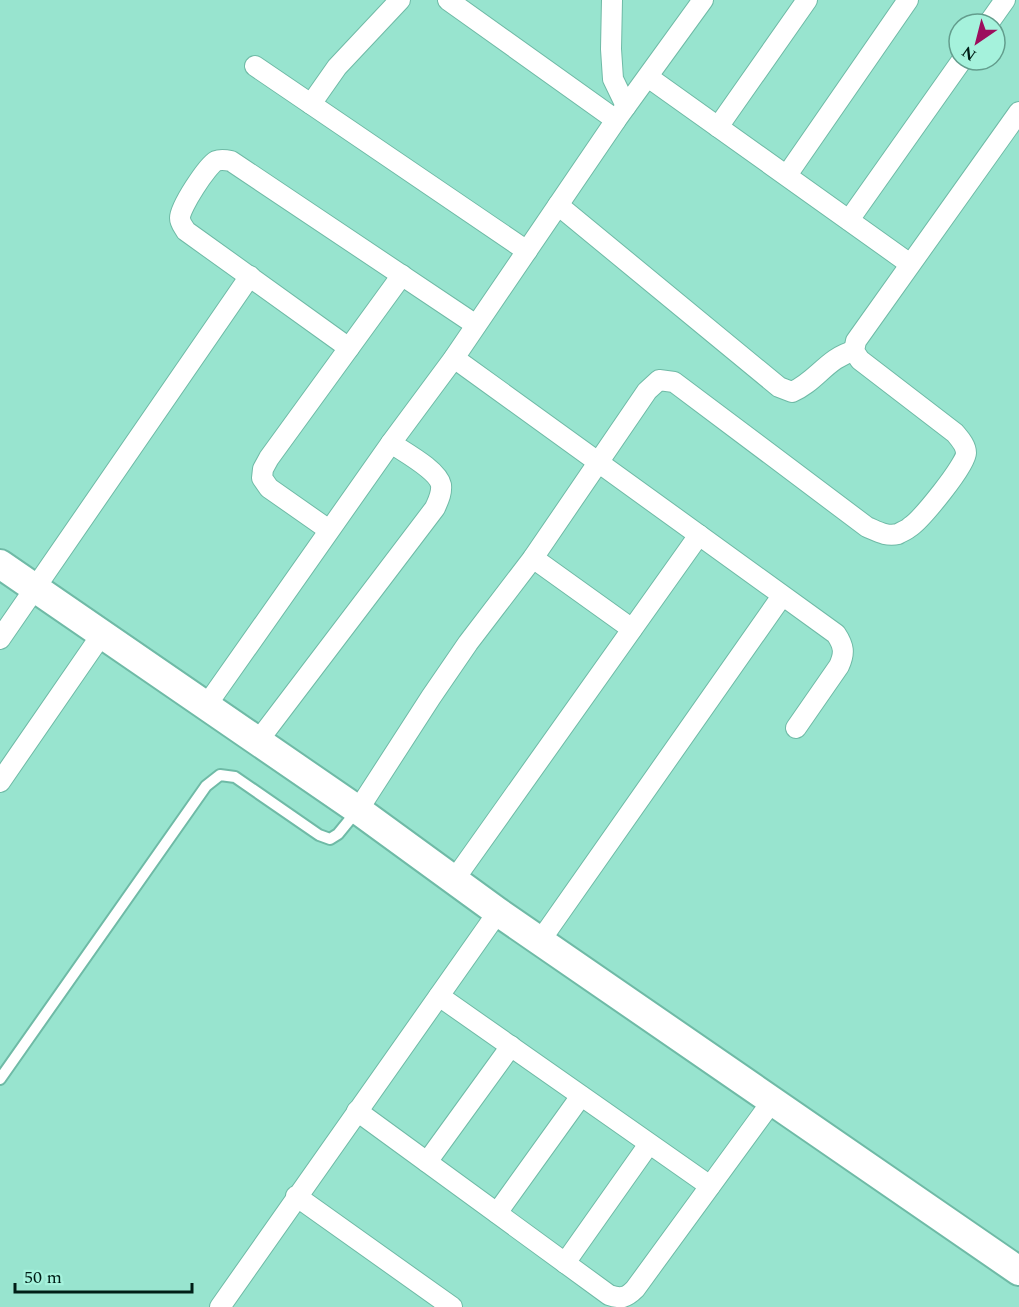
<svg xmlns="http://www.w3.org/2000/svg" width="1019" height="1307" font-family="Spectral,serif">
<rect width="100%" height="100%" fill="#98e4cf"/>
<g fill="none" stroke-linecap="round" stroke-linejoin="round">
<g stroke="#6fbaa6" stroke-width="14">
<polyline id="lane" points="0,1079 206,786 220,775 235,777 319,835 330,839 338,834 356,812"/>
</g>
<g stroke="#6fbaa6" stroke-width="22">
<g id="street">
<polyline points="448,0 616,120"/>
<polyline points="612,0 611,49 613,79 626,106"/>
<polyline points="988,24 1005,0"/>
<polyline points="255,66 527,251"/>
<polyline points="648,77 910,264"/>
<polyline points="311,104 337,67 400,0"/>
<polyline points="718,127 807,0"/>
<polyline points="787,175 908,0"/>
<path d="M558,205L779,387L792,392C816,382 828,357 854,351"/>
<polyline points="849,220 962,60"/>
<path d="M349,348L186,231C183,226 180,223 180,218C180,207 207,166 216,161C221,159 226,160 231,161L476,325"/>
<path d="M454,358L836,634C844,646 845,653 839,666L796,728"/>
<polyline points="329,530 269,488 262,478 263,469 269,458 402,275"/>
<polyline points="533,558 632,629"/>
<polyline points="0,639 250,276"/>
<polyline points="206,706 391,443 454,358 616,120 703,0"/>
<path d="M258,741L435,508C438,501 442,494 441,485C438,470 404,452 391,443"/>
<polyline points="0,782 102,634"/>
<path d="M358,810L431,697L468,643L533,558L647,391L659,380L674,382L867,527C877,531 886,537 898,534C901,532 907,530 910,527C921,520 966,465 966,453C966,445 959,438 955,433L860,360L854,351L856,341L1019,112"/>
<polyline points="454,880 699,535"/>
<polyline points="540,941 782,596"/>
<polyline points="439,996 710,1186"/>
<path d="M357,1111L609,1295C621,1299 626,1298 635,1289L773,1100"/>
<polyline points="427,1162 511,1046"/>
<polyline points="296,1196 452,1307"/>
<polyline points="497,1213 581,1096"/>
<polyline points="565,1263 649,1144"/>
<polyline points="220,1307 498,912"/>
</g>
</g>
<g stroke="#6fbaa6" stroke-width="32">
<polyline id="secondary" points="0,564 358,810 498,912 1019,1271"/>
</g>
<use href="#lane" stroke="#fff" stroke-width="10"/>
<use href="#street" stroke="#fff" stroke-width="20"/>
<use href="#secondary" stroke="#fff" stroke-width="28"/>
</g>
<g transform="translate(977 42) rotate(215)"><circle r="28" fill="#a5f2dc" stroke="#639d8d" stroke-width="1.5"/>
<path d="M0-4.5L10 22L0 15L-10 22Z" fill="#9c0e5d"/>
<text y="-9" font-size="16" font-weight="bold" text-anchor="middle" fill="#001e17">N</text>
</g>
<path d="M15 1283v9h177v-9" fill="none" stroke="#001e17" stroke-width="3"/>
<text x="24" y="1283" font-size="18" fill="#001e17" stroke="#a5f2dc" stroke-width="4.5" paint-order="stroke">50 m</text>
</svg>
